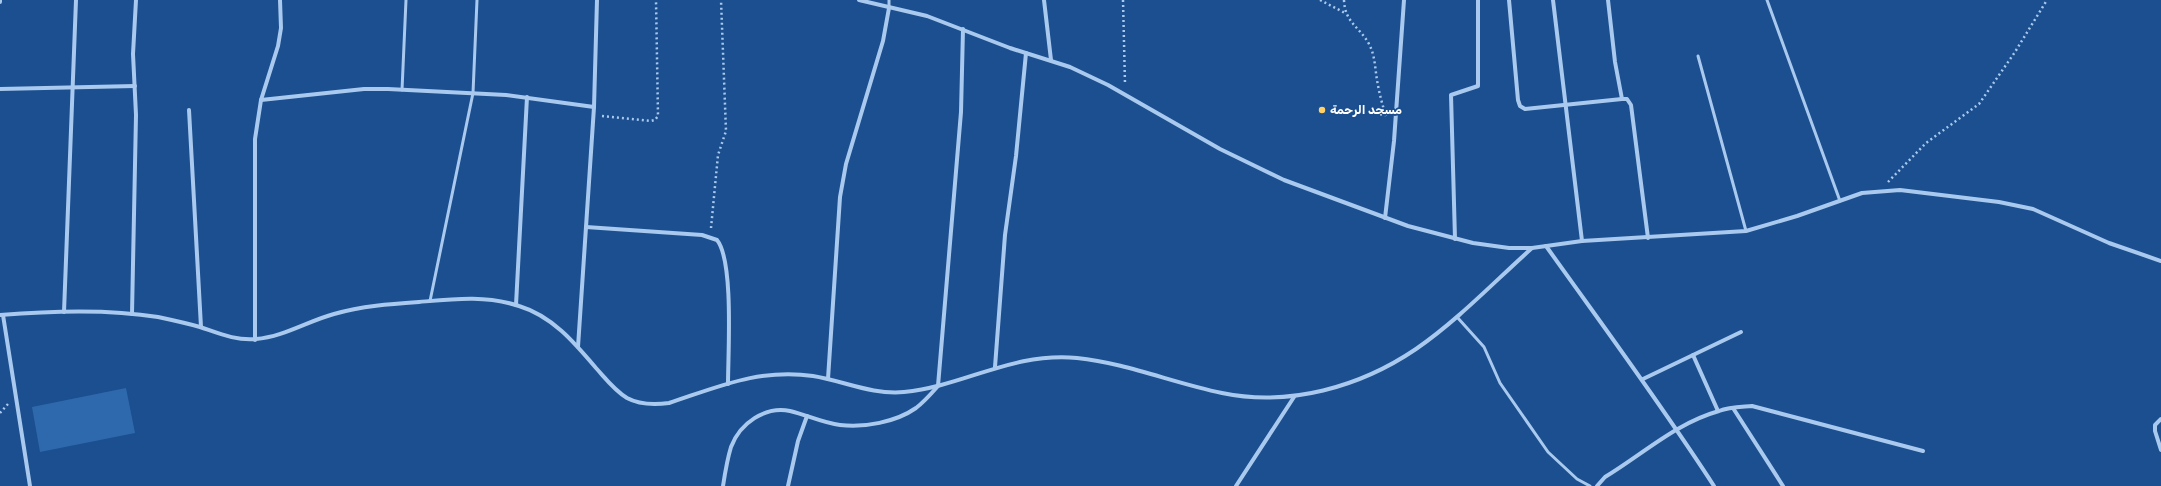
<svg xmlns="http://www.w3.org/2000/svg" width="2161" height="486" font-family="Rubik,'Noto Naskh Arabic',sans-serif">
<rect width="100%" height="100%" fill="#1b4f8f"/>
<polygon fill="#2e69ad" points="126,388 135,433 40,452 32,407"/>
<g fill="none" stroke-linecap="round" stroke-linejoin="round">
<g stroke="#a9c9ee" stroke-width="2.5" stroke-dasharray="2 3" stroke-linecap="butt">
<polyline points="1123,0 1125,84"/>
<polyline points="1320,0 1345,13"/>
<path d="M1344,0C1345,23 1359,26 1369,44C1375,55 1375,68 1377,80C1379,92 1382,104 1386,116"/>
<polyline points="602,116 651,121 655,120 658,116 656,0"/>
<polyline points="1888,182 1926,143 1979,104 2015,52 2047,0"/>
<polyline points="711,228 718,155 726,131 721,0"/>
<polyline points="0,413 8,404"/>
</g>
<g stroke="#a9c9ee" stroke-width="3">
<polyline points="889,0 889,8"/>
<polyline points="1767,0 1840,201"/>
<polyline points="1698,56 1746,231"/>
<polyline points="402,90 406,0"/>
<polyline points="430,301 473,93 477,0"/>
<polyline points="1457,317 1484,347 1500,383 1548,452 1577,479 1590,486"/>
</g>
<g stroke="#a9c9ee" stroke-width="4">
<polyline points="859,0 927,16 1010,48 1070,67 1108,85 1220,149 1284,180 1408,226 1473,243 1509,248 1532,248 1582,241 1746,231 1797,216 1862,193 1900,190 1999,202 2033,209 2109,243 2161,261"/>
<polyline points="1044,0 1051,60"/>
<polyline points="1509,0 1518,100 1520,106 1525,109 1622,99 1615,62 1608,0"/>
<polyline points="1553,0 1582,241"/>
<polyline points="0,2 0,0"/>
<polyline points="0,89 135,86"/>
<polyline points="1622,99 1627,99 1631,105 1648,238"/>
<polyline points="261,100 364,89 388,89 506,95 594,107 597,0"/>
<polyline points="189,110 201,327"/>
<polyline points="1385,218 1394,141 1404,0"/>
<path d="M586,227L702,235L717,240C734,261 728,354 728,384"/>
<polyline points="1455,239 1451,95 1478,86 1478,0"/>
<path d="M1546,246C1603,326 1661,404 1714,486"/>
<polyline points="516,305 527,97"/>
<polyline points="64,312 76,0"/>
<polyline points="132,314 136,115 133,54 136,0"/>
<path d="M0,315C48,311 110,309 158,317C172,320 186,323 200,327C218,333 236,341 256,339C283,337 308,321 334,314C362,306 390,304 419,302C453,299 486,295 519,306C552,316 574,342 596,368C606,379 614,390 627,398C640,405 654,405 669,403C718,387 760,368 813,376C844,381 872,395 904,392C965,386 1011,352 1077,358C1126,363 1173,383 1222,393C1289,407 1360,387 1416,349C1458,320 1494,282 1532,248"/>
<polyline points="3,315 30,486"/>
<polyline points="255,340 255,139 261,100 278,46 281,28 280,0"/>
<polyline points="578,347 594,107"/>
<polyline points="1693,355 1718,411"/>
<polyline points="995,367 1005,235 1016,156 1026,53"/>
<polyline points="828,379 840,197 846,164 883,41 889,8"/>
<polyline points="1643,379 1741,332"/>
<polyline points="1733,408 1783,486"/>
<polyline points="2161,419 2155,425 2155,431 2161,450"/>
<path d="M723,486C725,473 727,460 731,447C740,423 765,406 790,411C807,415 823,423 840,425C864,428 896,422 916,408C924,402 931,394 938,386L961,112L963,29"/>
<polyline points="788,486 798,441 807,416"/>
<polyline points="1236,486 1294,397"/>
<path d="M1597,486L1605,477C1643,454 1676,423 1719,411C1729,407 1741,407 1752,406L1923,451"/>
</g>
</g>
<circle fill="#ffd166" stroke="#1b4f8f" stroke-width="1.5" cx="1322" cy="110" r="4"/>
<g text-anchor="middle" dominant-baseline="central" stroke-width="3.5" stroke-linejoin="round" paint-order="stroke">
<g font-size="12" font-weight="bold" fill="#fff" stroke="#1b4f8f" text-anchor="start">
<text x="1330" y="110">مسجد الرحمة</text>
</g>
</g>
</svg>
